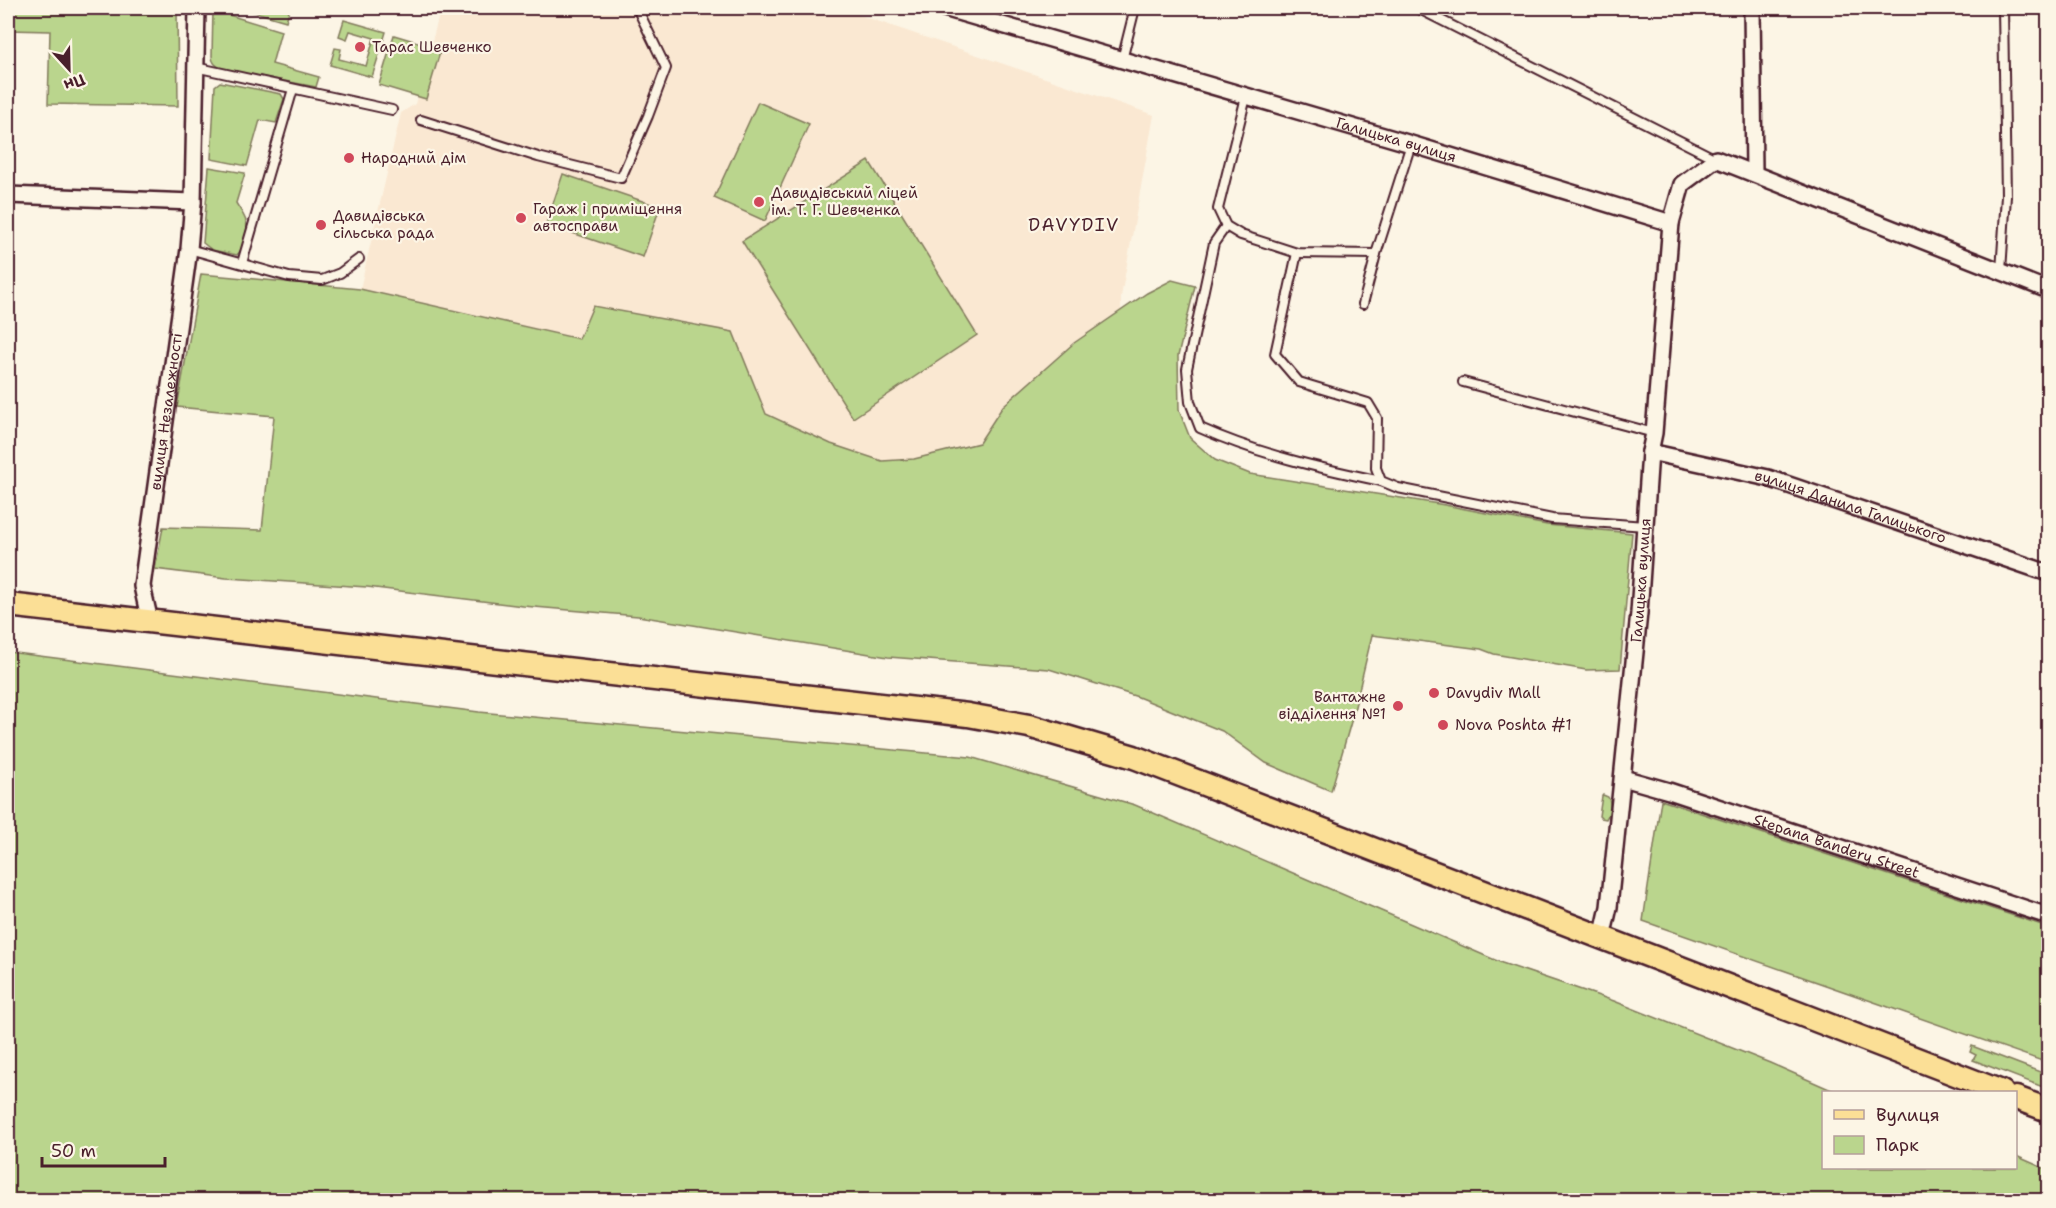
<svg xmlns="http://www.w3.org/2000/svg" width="2056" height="1208" font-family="'Shantell Sans',sans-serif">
<rect width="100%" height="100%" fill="#fcf5e5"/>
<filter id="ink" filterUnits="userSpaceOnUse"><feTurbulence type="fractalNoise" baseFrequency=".0167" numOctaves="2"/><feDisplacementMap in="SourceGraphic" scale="12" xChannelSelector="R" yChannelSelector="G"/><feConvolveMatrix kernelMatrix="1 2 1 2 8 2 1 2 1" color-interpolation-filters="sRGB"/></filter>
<g filter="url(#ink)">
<polygon fill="#fae8d2" points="441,8 839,8 1154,115 1121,297 1121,310 1074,343 1003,406 979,443 914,459 882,461 831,444 766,414 733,332 579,339 360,289 401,113 415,104"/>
<g fill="#bad58d" stroke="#827a5c" stroke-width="1.5">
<polygon points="8,8 177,8 178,106 48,104 50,31 8,30"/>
<polygon points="241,8 290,8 286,21"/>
<path d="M213,10L281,31L272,64L319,77L316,87L222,69C216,65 212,63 212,56Z"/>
<polygon points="344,20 386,32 372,77 330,65 335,48 341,49 339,59 366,66 374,38 350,31 347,39 339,36"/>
<polygon points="394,35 441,49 426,99 379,85"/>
<polygon points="220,82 281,94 284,99 276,123 260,120 247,166 211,159 215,86"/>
<polygon points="758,102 809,124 765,221 714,198"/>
<polygon points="869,161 977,335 853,418 742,241"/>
<path d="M209,167L245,173L236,203C244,216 250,222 245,238C243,244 242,250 237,255L212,250L203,243Z"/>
<polygon points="563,174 660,207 643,257 546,224"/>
<polygon points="201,274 360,289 579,339 593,306 733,332 766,414 831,444 882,461 914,459 979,443 1003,406 1074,343 1147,293 1172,280 1195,286 1178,356 1179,410 1190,438 1215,460 1250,474 1445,505 1547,525 1632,533 1620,669 1586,670 1494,654 1481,649 1372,635 1353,715 1331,791 1266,763 1222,731 1138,697 1049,669 888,657 638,616 523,606 367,587 226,578 155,569 163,527 262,530 274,416 177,407"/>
<polygon points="8,652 479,712 970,757 1135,805 1502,963 1614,1001 1770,1063 1836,1092 1824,1092 1824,1168 2016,1168 2016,1156 2048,1170 2048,1200 8,1200"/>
<path d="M1603,795L1608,797C1612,804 1610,813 1606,819L1601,818L1599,816L1602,796Z"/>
<polygon points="1661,800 2048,927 2048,1063 1643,921"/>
<polygon points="1972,1046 2048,1075 2048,1089 1973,1060 1976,1055 1970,1052"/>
</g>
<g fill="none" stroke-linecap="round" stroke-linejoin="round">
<g stroke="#4a1f2b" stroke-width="12">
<g id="service">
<polyline points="1417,8 1716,159"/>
<polyline points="1122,60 1135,8"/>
<polyline points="195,67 392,110"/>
<polyline points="1246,97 1218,209 1226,226 1241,235 1297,253 1376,254"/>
<polyline points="421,120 538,157 621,178 648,116 666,68 637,8"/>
<path d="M1226,226L1214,243L1187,369L1190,402L1200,428C1258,454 1319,468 1381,481"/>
<polyline points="189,249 289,277 322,280 340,273 359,259"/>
<polyline points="1297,253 1275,354 1299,382 1368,403 1377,418 1376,468 1381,481 1398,488 1552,519 1645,526"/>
<polyline points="242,263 293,89"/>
<polyline points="2001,271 2006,196 2003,8"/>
<polyline points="1363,304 1376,254 1411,144"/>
<polyline points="1463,382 1654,433"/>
</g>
</g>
<g stroke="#4a1f2b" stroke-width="20">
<g id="minor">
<path id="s1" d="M944,8L1411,144L1671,223"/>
<polyline points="1752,8 1754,172"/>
<polyline points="8,195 193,202"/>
<path id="s2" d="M1650,452L1768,478L2048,573"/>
<path id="s3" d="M150,622L142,586L189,249L193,202L197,8"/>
<path id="s4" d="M1623,778L1669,791L2048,916"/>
<path id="s5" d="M1602,938L1609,907L1639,613L1650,452L1654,433L1671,223L1682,184L1716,159L2048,290"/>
</g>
</g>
<g stroke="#4a1f2b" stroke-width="27">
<g id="primary">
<polyline points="8,605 968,715 1029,726 1134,757 2002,1092"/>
<polyline points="2016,1098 2048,1110"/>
</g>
</g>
<use href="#service" stroke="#fcf5e5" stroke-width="8"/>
<use href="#minor" stroke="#fcf5e5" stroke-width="15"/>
<use href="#primary" stroke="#fbdf96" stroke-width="22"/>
</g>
</g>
<g fill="#d1495b" stroke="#fcf5e5" stroke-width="2">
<circle cx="360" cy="47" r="6"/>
<circle cx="349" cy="158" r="6"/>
<circle cx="759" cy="202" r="6"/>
<circle cx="521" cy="218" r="6"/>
<circle cx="321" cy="225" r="6"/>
<circle cx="1434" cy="693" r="6"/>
<circle cx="1398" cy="706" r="6"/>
<circle cx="1443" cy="725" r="6"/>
</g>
<g text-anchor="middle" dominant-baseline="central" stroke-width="4.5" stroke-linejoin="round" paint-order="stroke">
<g font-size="15" fill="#4a1f2b" stroke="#fcf5e5" text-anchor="start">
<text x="372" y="47">Тарас Шевченко</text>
<text x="361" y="158">Народний дім</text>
<text x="771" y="193">Давидівський ліцей<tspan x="771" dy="17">ім. Т. Г. Шевченка</tspan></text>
<text x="533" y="209">Гараж і приміщення<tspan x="533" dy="17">автосправи</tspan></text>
<text x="333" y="216">Давидівська<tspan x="333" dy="17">сільська рада</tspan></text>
<text x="1446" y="693">Davydiv Mall</text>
<text x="1386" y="697" text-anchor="end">Вантажне<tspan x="1386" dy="17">відділення №1</tspan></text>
<text x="1455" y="725">Nova Poshta #1</text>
</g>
<g font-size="15" fill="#4a1f2b" stroke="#fcf5e5">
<text stroke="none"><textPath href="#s1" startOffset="471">Галицька вулиця</textPath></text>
<text stroke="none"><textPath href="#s3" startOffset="213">вулиця Незалежності</textPath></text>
<text stroke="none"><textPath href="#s2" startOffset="208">вулиця Данила Галицького</textPath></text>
<text stroke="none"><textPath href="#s5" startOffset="360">Галицька вулиця</textPath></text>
<text stroke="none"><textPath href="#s4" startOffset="224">Stepana Bandery Street</textPath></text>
</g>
<g font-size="18" letter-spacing="1.5" fill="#4a1f2b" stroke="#fcf5e5">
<text x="1074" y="225">DAVYDIV</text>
</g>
</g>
<rect width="2056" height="1208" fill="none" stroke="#fcf5e5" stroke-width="30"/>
<rect x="15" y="15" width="2026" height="1178" fill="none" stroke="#4a1f2b" stroke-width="2" filter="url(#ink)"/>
<rect x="1822" y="1091" width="195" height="78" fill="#fcf5e5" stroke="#b59f9b" stroke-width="1.5"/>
<rect x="1834" y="1110" width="30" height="9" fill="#fbdf96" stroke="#b59f9b" stroke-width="1.5"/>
<text x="1876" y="1121" font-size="18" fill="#4a1f2b">Вулиця</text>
<rect x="1834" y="1136" width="30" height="18" fill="#bad58d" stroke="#b59f9b" stroke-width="1.5"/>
<text x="1876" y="1151" font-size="18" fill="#4a1f2b">Парк</text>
<g transform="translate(69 69) rotate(158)" stroke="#fcf5e5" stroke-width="4.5" paint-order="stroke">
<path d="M0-4.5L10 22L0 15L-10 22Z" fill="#4a1f2b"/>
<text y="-9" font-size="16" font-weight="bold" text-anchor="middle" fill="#4a1f2b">Пн</text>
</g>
<path d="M42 1157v9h123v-9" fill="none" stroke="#4a1f2b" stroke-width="3"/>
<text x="51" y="1157" font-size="18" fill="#4a1f2b" stroke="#fcf5e5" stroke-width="4.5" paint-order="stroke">50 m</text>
</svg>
